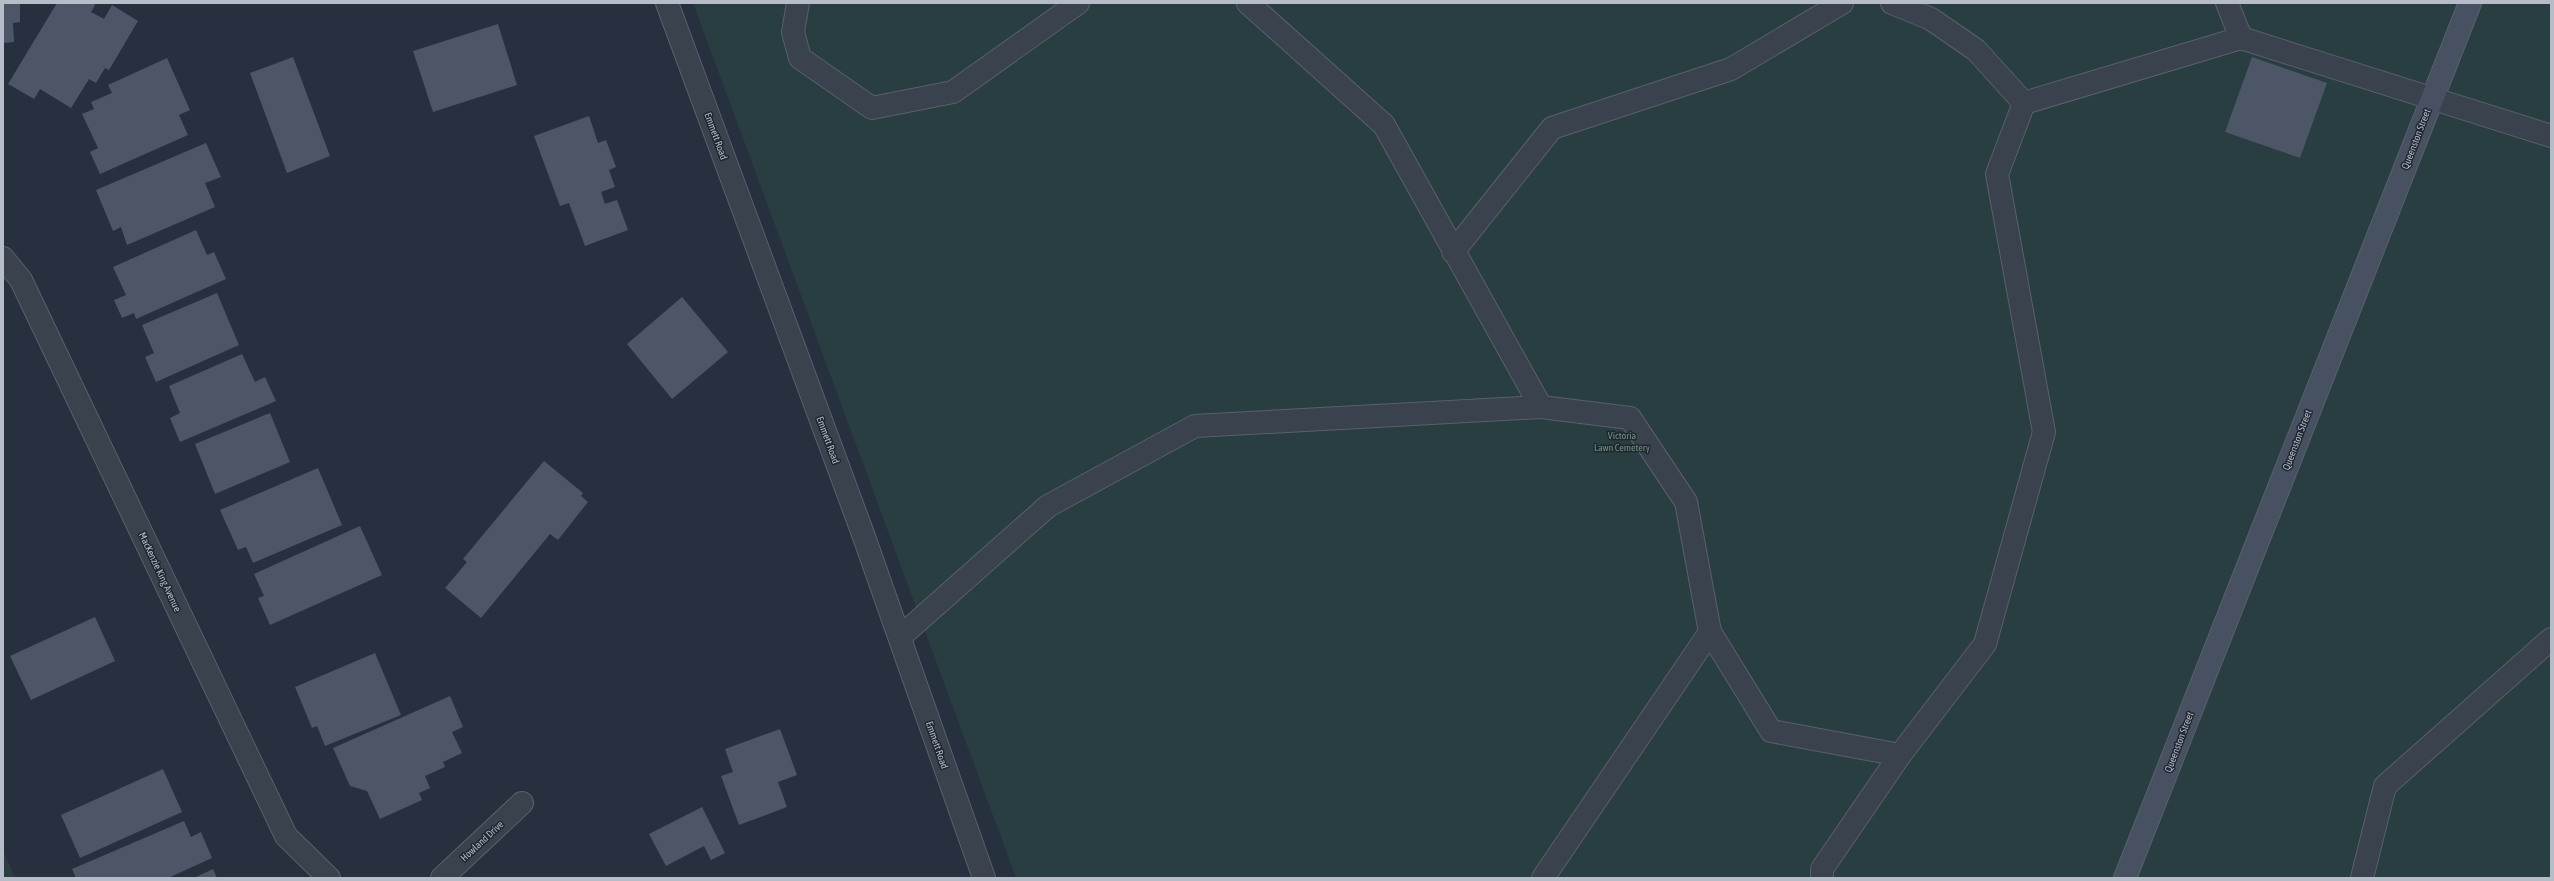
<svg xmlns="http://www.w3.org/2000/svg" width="2554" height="881" font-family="'Asap Condensed',sans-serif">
<rect width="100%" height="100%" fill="#26303e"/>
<g fill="#293e40">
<polygon points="693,3 2551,3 2551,878 1016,878"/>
<polygon points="3,850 15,878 3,878"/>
</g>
<g fill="#4c5667">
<polygon points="3,3 20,3 20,22 13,23 14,42 3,43"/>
<polygon points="57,3 96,3 91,12 104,19 112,5 138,21 109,70 105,68 96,83 89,79 71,108 40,89 34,99 8,84"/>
<polygon points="498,24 517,85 433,112 413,51"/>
<polygon points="293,57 330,156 287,173 250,73"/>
<polygon points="2252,57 2327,83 2300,158 2225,132"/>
<polygon points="167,58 190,110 179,115 188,135 100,174 90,152 98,148 82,114 94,109 91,102 112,93 108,85"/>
<polygon points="589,116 598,143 606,140 616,167 609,170 615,187 601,192 605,204 617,200 628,230 585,246 569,203 560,206 534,136"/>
<polygon points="206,143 221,177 205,183 215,207 127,245 121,227 113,231 96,190"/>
<polygon points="196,230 207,255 214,252 226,279 136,319 134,313 122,318 114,300 126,295 113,267"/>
<polygon points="217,293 239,345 156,382 145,357 154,353 142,325"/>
<polygon points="682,297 728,352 672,399 627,344"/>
<polygon points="242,354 255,382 265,377 276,401 180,442 170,418 180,413 169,386"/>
<polygon points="270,413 290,462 215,494 195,444"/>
<polygon points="544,461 583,493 581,496 588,502 558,540 550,534 481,618 445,588 467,562 463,559"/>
<polygon points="318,468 342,525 253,563 246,547 238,550 220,510"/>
<polygon points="360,526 382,575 270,625 258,598 264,596 254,574"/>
<polygon points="95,617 115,661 31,700 10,656"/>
<polygon points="375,653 401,715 325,746 317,726 312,728 295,687"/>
<polygon points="450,696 463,727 452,732 462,753 443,762 445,767 425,776 430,788 419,793 422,800 380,819 367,791 350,786 333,748"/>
<polygon points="780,729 797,775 778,782 787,807 739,825 721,776 733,772 725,749"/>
<polygon points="163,769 182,812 80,858 61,815"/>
<polygon points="702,807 725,853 711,860 704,846 666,866 649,834"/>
<polygon points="184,821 191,837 201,832 212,858 168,878 76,878 72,869"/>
<polygon points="213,869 217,878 194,878"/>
</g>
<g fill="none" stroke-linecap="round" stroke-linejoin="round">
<g stroke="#58606c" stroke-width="24">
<g id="service">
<polyline points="798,3 793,32 800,58 872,108 953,92 1078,3"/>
<polyline points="1248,3 1384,125 1541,407 1630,418 1686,502 1710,632 1543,878"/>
<polyline points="2227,3 2241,38 2551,136"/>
<polyline points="2024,103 2241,38"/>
<polyline points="1453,252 1552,128 1731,69 1842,3"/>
<polyline points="1710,632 1771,731 1900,755 1985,644 2044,432 1997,174 2024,103 1976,50 1931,19 1892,3"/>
<polyline points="900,637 1048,506 1195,426 1541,407"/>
<polyline points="1822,878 1822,869 1900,755"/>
<polyline points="2362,878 2385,786 2551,639"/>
</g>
</g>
<g stroke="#58606c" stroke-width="24">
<g id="minor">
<polyline points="667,3 863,534 984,878"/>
<polyline points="3,258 21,280 286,836 329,878"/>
<polyline points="442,878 522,803"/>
</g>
</g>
<g stroke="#58606c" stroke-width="24">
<polyline id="secondary" points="2125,878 2470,3"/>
</g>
<use href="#service" stroke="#3a424e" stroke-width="22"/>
<use href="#minor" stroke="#3a424e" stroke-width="22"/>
<use href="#secondary" stroke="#485161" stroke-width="22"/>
</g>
<g text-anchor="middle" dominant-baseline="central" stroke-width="3" stroke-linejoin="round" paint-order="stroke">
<g font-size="10" fill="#b6bdc9" stroke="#1f2733">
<text transform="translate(716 136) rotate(70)">Emmett Road</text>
<text transform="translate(2416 139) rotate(-69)">Queenston Street</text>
<text transform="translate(828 440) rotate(70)">Emmett Road</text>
<text transform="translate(2297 440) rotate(-69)">Queenston Street</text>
<text transform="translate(160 572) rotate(65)">MacKenzie King Avenue</text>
<text transform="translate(2179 742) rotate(-69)">Queenston Street</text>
<text transform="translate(937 745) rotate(71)">Emmett Road</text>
<text transform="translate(482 841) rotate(-43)">Howland Drive</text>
</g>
<g font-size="10" fill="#6e9879" stroke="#1f2733">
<text x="1622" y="435">Victoria<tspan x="1622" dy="12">Lawn Cemetery</tspan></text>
</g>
</g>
<rect width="2554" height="881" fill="none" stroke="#b6bdc9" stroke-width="8"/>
</svg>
